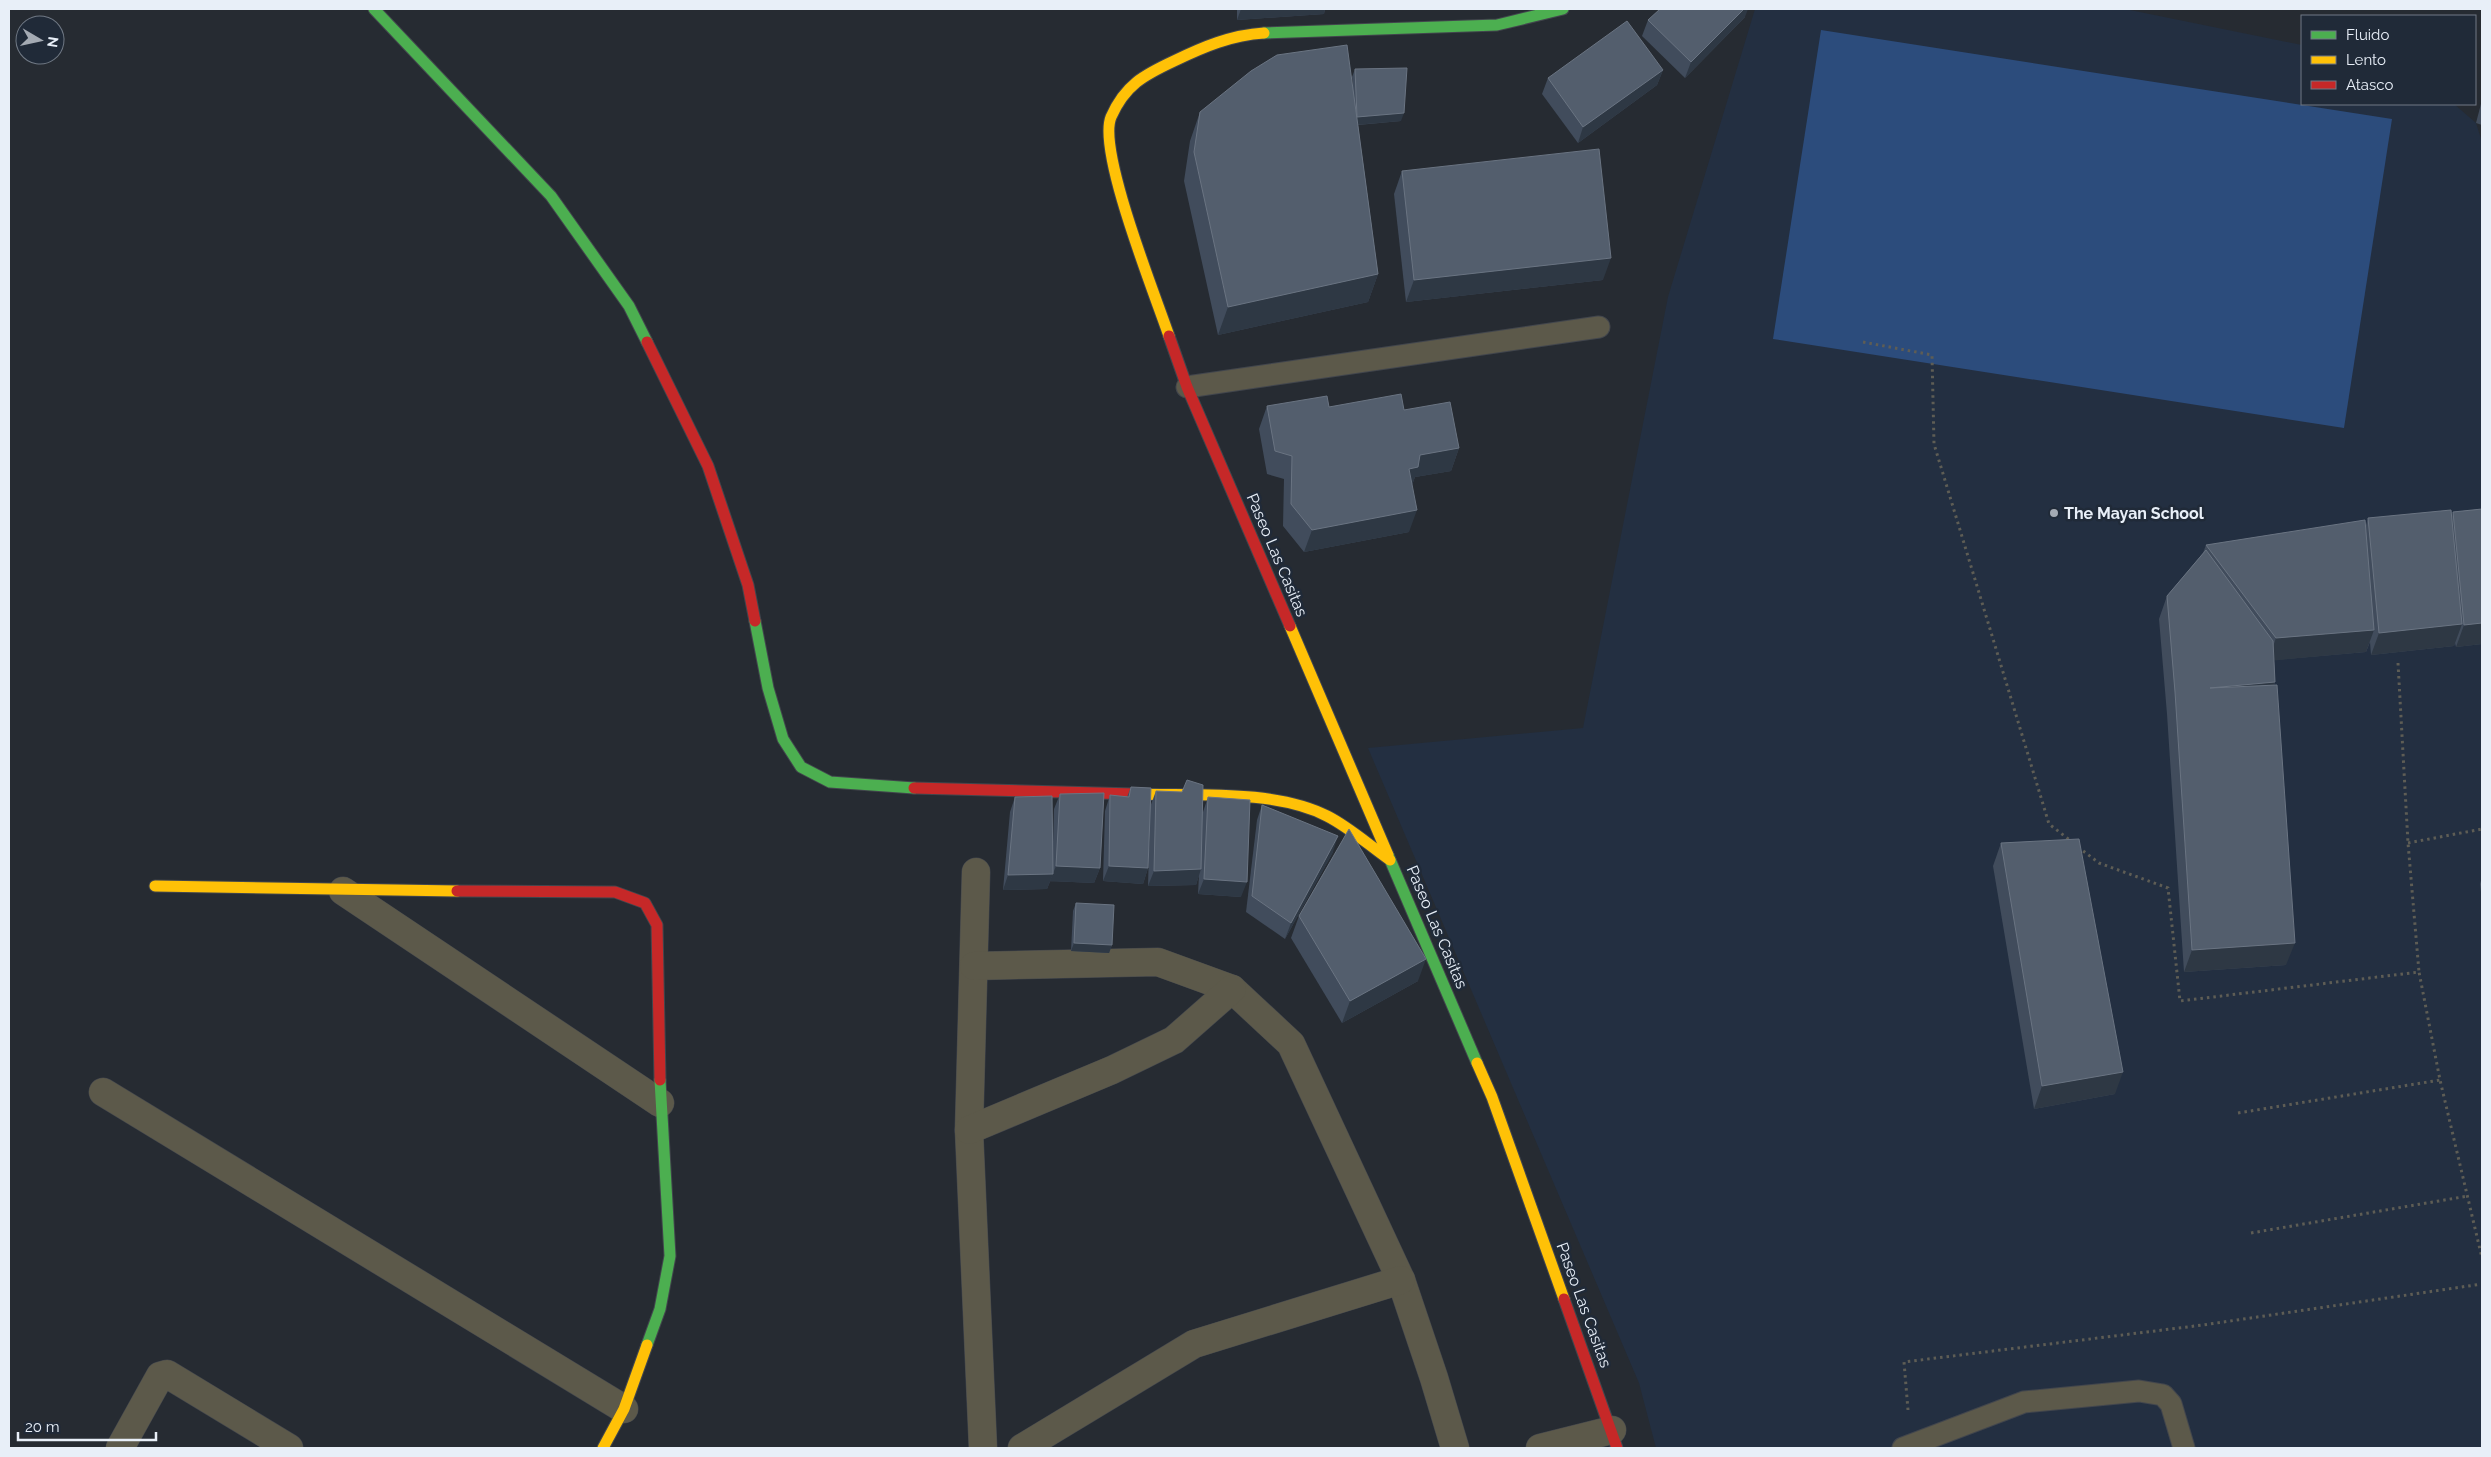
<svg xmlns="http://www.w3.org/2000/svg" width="2491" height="1457" font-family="Raleway,sans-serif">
<rect width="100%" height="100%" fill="#262b32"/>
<polygon fill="#232f41" points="1755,9 2125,9 2302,45 2302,104 2454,104 2476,123 2482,142 2482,1448 1656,1448 1639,1383 1368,748 1583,728 1668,297"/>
<polygon fill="#2c4c7c" points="1821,30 2392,119 2344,428 1773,339"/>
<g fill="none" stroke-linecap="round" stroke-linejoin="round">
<g stroke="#42464d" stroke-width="23">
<g id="lane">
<polyline points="1187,387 1599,327"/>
<polyline points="1903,1448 2024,1402 2139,1391 2163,1395 2171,1404 2184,1448"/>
</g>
</g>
<g stroke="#42464d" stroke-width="29">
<g id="street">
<polyline points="976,872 969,1130 983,1448"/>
<polyline points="343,891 660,1103"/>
<polyline points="974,966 1158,962 1232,989 1291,1044 1401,1280 1434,1378 1455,1448"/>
<polyline points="103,1092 624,1409"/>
<polyline points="969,1130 1112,1070 1174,1040 1232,989"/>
<polyline points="120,1448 160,1376 167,1374 289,1448"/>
<polyline points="1022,1448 1194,1344 1401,1280"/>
<polyline points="1540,1448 1612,1430"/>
</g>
</g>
<g stroke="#42464d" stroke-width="13">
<g id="fast">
<polyline points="374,9 551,196 629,306 647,342"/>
<polyline points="1264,33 1497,25 1563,9"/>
<polyline points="755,621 768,688 783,739 801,767 830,782 914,788"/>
<polyline points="1388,855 1477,1063"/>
<polyline points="647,1345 660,1309 670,1256 660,1080"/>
</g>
</g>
<g stroke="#42464d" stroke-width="13">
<g id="slow">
<path d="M1169,336C1156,297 1097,151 1111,117C1125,85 1144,75 1174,61C1203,47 1231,35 1264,33"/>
<polyline points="1290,626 1388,855"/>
<path d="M1134,794C1192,796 1275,789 1327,816C1349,827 1370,846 1390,860"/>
<polyline points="155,886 457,891"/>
<polyline points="1477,1063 1492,1097 1564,1299"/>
<polyline points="603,1448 624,1409 647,1345"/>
</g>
</g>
<g stroke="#42464d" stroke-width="13">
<g id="jam">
<polyline points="1169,336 1187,387 1290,626"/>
<polyline points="647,342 708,466 748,585 755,621"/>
<polyline points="914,788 1134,794"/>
<polyline points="457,891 615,892 645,903 657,925 660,1080"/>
<polyline points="1564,1299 1617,1448"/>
</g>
</g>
<g stroke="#5e5d55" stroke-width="3" stroke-dasharray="2.5 4" stroke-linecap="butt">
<polyline points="1863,342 1932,355 1934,444 2049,824 2071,841"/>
<polyline points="2398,663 2408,843 2419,972"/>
<polyline points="2408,843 2482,829"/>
<polyline points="2078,847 2099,863 2168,888 2180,1001 2419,972 2440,1080 2482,1258"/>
<polyline points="2238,1113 2440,1080"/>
<polyline points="2251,1233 2468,1196"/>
<polyline points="1908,1410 1904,1362 2203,1325 2482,1284"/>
</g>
<use href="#lane" stroke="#5c594a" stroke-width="21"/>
<use href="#street" stroke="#5c594a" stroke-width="28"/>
<use href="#fast" stroke="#4caf50" stroke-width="11"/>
<use href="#slow" stroke="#ffc107" stroke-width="11"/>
<use href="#jam" stroke="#c62828" stroke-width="11"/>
</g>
<g fill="#414c5c">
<polygon points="1237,9 1325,9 1324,14 1237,20"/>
<polygon points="1745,17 1685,78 1642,36 1648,20"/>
<polygon points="1355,69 1401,121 1358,125 1378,274 1368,302 1218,335 1184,181 1190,141 1200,112 1353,86 1352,77"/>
<polygon points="1663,70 1657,85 1578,143 1542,94 1548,78"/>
<polygon points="2482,100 2482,125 2476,123"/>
<polygon points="1402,171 1603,280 1406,302 1394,194"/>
<polygon points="1267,406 1329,407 1404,410 1459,448 1451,471 1415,477 1412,485 1409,532 1304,552 1283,526 1284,479 1267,474 1259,429"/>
<polygon points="2482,509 2482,644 2456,647 2455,643 2454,646 2371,655 2370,642 2366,652 2274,660 2275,682 2274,685 2286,965 2184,972 2167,714 2159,619 2167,596 2203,553 2206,545 2366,525 2368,518 2452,516 2453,512"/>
<polygon points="1131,787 1150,807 1156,791 1203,812 1208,797 1241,897 1198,894 1199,875 1196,885 1148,886 1150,815 1148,868 1143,884 1103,881 1105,811 1110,795 1127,797"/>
<polygon points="1060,794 1100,868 1094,883 1050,881 1051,879 1047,889 1003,890 1010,812 1015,797 1053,841 1054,809"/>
<polygon points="1262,805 1333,852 1285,939 1246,912 1257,820"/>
<polygon points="2001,843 2115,1094 2034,1109 1993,866"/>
<polygon points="2482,877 2482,900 2480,884"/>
<polygon points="1076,903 1112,945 1109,953 1071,951 1073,911"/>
<polygon points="1299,916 1418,981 1342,1023 1291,938"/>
</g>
<g fill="#2e3844">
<polygon points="1241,9 1325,9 1324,14 1237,20"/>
<polygon points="1744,9 1748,9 1745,17 1685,78 1691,62"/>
<polygon points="1663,70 1657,85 1578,143 1583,127"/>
<polygon points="1404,113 1401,121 1355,125 1357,117"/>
<polygon points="1611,258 1603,280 1406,302 1414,280"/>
<polygon points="1378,274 1368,302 1218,335 1228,307"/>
<polygon points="1459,448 1451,471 1415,477 1410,490 1409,469 1420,455"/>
<polygon points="1417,510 1409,532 1304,552 1312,530"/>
<polygon points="2482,623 2482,644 2456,647 2464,625"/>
<polygon points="2462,624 2454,646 2371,655 2379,633"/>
<polygon points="2374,630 2366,652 2268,661 2276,638"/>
<polygon points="2275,682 2267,704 2210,688"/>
<polygon points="1338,836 1333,852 1285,939 1291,923"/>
<polygon points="1056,866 1100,868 1094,883 1050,881"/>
<polygon points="1109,866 1148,868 1143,884 1103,881"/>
<polygon points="1201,869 1196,885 1148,886 1154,871"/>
<polygon points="1053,874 1047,889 1003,890 1008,875"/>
<polygon points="1204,879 1247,882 1241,897 1198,894"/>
<polygon points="1074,943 1112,945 1109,953 1071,951"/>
<polygon points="2295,943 2286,965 2184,972 2192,950"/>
<polygon points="1426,959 1418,981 1342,1023 1350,1001"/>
<polygon points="2123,1072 2115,1094 2034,1109 2042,1086"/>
</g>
<g fill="#535e6d" stroke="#6a7482">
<polygon points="1660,9 1744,9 1691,62 1648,20"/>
<polygon points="1627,21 1663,70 1583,127 1548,78"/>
<polygon points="1347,45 1378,274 1228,307 1194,152 1200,112 1251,71 1277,55"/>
<polygon points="1407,68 1404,113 1357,117 1355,69"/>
<polygon points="1599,149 1611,258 1414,280 1402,171"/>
<polygon points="1401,394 1404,410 1450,402 1459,448 1420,455 1418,467 1409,469 1417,510 1312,530 1291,504 1292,456 1275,451 1267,406 1327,396 1329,407"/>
<polygon points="2482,509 2482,623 2464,625 2453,512"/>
<polygon points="2451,510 2462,624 2379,633 2368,518"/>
<polygon points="2365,520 2374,630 2276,638 2206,545"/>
<polygon points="2206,550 2273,641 2275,682 2210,688 2277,685 2295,943 2192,950 2175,692 2167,596"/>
<polygon points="1187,780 1203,785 1201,869 1154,871 1156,791 1182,792"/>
<polygon points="1131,787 1151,788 1148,868 1109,866 1110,795 1129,797"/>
<polygon points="1104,793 1100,868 1056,866 1060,794"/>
<polygon points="1052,796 1053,874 1008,875 1015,797"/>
<polygon points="1208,797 1250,800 1247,882 1204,879"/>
<polygon points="1262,805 1338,836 1291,923 1252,896"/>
<polygon points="1349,829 1426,959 1350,1001 1299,916"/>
<polygon points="2079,839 2123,1072 2042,1086 2001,843"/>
<polygon points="1076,903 1114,905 1112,945 1074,943"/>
</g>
<circle fill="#a4aab3" stroke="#202a38" stroke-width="2" cx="2054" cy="513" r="5"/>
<g text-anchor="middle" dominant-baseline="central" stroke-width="5" stroke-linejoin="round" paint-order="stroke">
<g font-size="16" font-weight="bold" fill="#e8eff8" stroke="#202a38" text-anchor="start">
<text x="2064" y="513">The Mayan School</text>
</g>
<g font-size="16" fill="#e8eff8" stroke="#202a38">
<text transform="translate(1277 555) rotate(67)">Paseo Las Casitas</text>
<text transform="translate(1437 927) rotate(67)">Paseo Las Casitas</text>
<text transform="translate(1584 1305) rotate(70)">Paseo Las Casitas</text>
</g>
</g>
<rect width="2491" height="1457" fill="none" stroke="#e8eff8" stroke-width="20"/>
<rect x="2301" y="15" width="175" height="90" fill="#202a38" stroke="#707985"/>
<rect x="2311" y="31" width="25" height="8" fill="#4caf50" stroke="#707985"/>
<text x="2346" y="40" font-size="15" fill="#e8eff8">Fluido</text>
<rect x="2311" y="56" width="25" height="8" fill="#ffc107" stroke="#707985"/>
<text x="2346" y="65" font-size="15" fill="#e8eff8">Lento</text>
<rect x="2311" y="81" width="25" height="8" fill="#c62828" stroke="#707985"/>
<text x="2346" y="90" font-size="15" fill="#e8eff8">Atasco</text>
<g transform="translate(40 40) rotate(99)"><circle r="24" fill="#202a38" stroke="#707985"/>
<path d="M0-4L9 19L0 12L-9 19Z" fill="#a4aab3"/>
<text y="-8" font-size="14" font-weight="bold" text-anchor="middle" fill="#e8eff8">N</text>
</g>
<path d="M18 1432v8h138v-8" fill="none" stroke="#e8eff8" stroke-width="2.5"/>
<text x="25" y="1432" font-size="15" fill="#e8eff8" stroke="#202a38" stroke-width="4" paint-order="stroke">20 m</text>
</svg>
